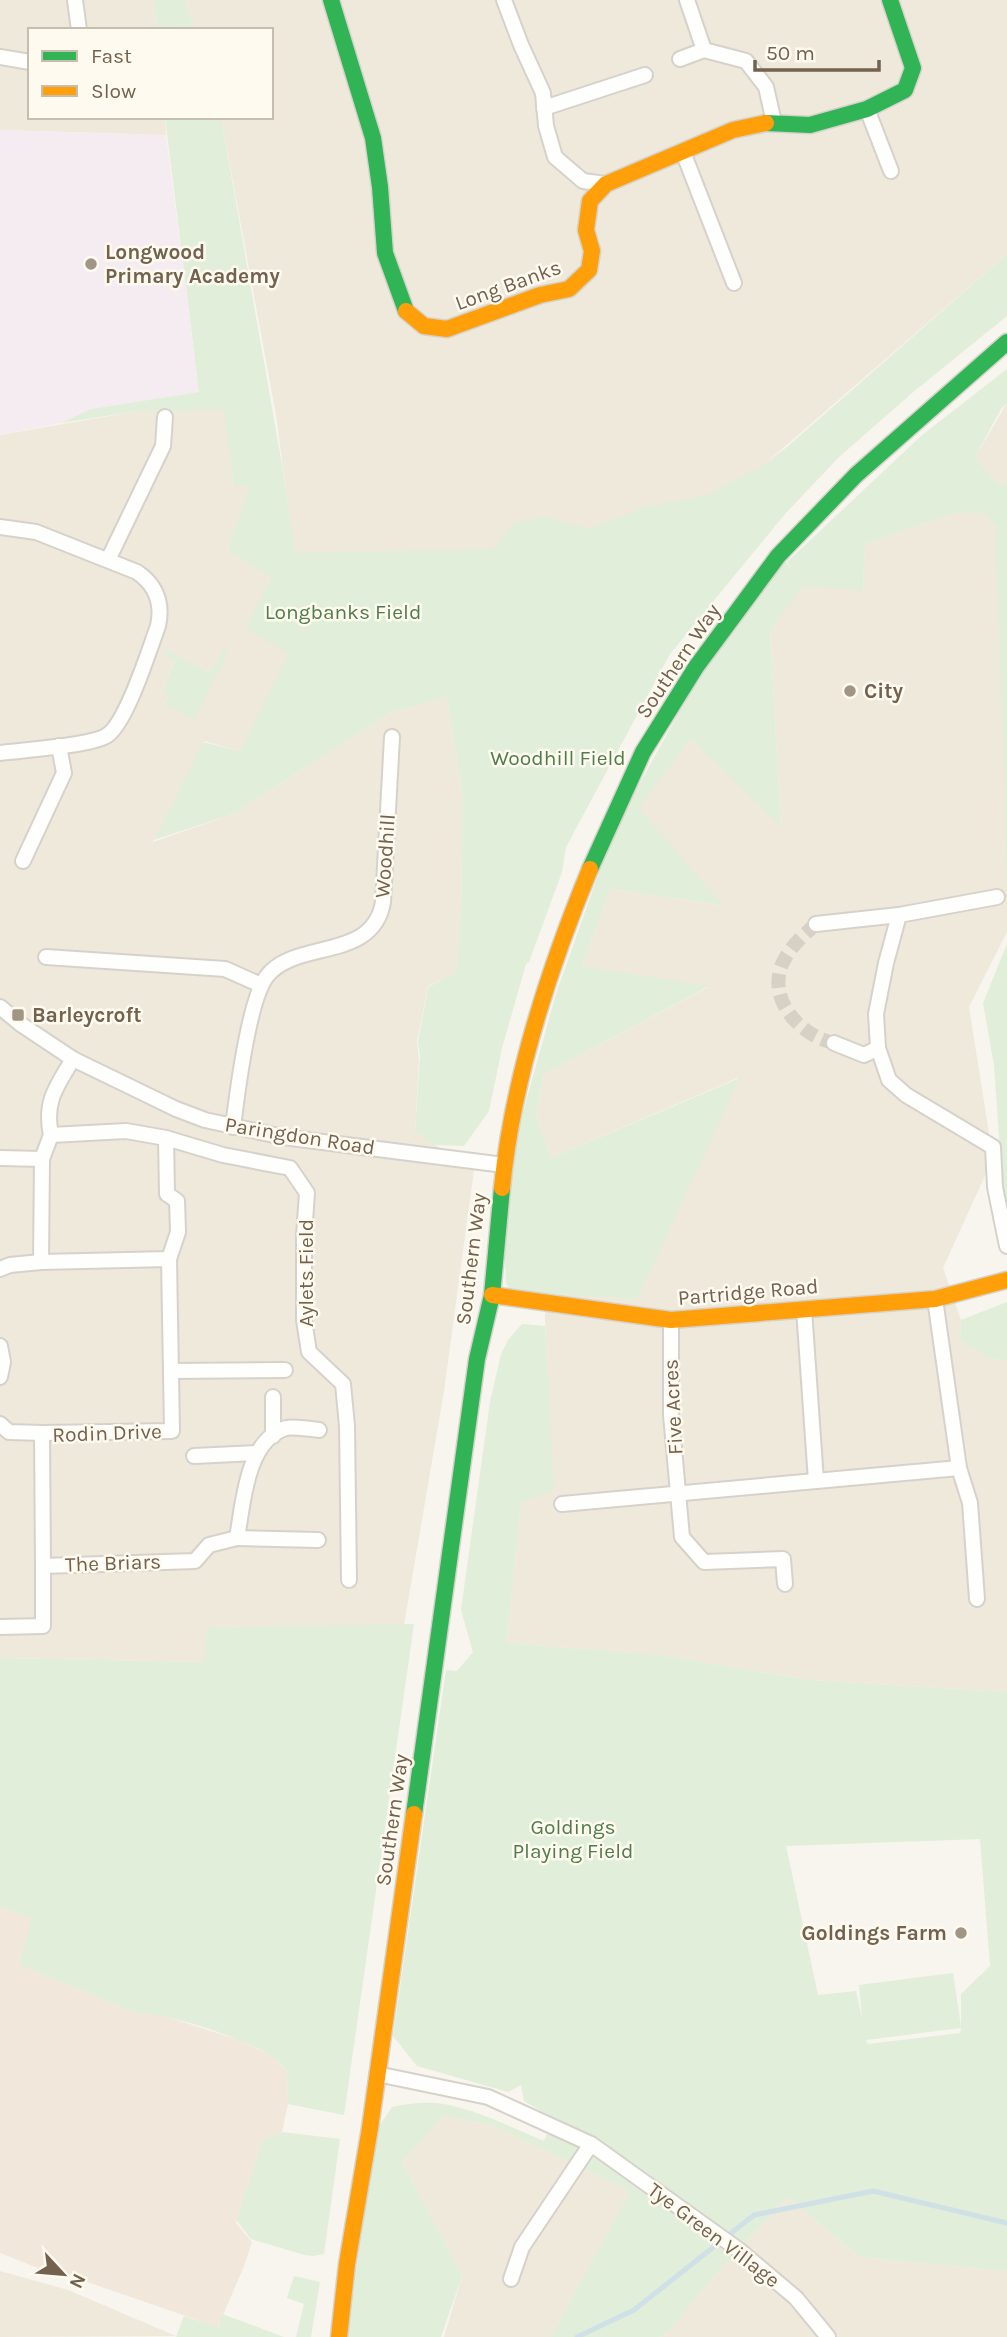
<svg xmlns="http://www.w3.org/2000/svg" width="1007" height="2337" font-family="Karla,sans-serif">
<rect width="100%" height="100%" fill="#f7f5ed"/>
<g fill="#efe9db" fill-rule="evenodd">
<polygon points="0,0 154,0 157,30 30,30 30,117 165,117 166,135 0,130"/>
<polygon points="185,0 1007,0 1007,254 760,468 707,496 588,531 543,516 516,525 484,563 294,553 276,415 221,117 271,117 271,30 195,30"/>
<polygon points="1007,403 1007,483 998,484 975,457"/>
<path d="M225,409L234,485L251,484L227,550L271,576L248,629L290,654L240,751L204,741L153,842L233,814L390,713L447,697L463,798L461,909L456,974L428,986L417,1042L419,1059L415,1132L474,1170L444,1391L404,1625L207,1628L205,1662L0,1658V435L138,411ZM170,651L210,673L223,651L194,718L164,703L169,696L163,692L174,660L162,652Z"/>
<polygon points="983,511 1002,530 1007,740 1007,932 969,1007 993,1158 943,1268 961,1320 960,1340 988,1358 1007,1361 1007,1692 810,1680 658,1655 506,1643 521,1502 548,1393 544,1292 637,1299 738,1078 551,1158 536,1117 543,1075 708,987 582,966 610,889 722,905 638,808 690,739 781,826 770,632 802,586 863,590 865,544 951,514"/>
<polygon points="444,2116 492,2125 630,2191 551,2337 444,2337 462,2276 402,2162"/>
<polygon points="788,2197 860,2257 1007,2271 1007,2337 659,2337 670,2330 721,2268"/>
<polygon points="0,2271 68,2290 176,2336 0,2337"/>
</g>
<polygon fill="#f1e7db" points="0,1907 33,1918 19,1965 137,2013 155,2013 239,2040 272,2056 287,2071 288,2104 282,2132 263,2139 236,2220 236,2223 252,2242 244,2266 218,2327 64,2274 38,2268 0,2253"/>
<polygon fill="#f5ecf2" points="0,130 166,135 199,392 91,409 61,423 0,435"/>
<g fill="#e1eed9" fill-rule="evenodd">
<polygon points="154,0 185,0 195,30 157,30"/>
<polygon points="165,117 221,117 282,465 295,553 494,549 511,525 543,516 589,529 645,507 707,495 759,468 787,447 1007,254 1007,316 912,393 838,458 785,514 670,654 566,847 562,872 529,962 526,964 502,1048 489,1111 464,1146 434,1145 415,1132 420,1056 418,1042 428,987 456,973 461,909 463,798 447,697 390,713 233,814 154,840 203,742 240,751 288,654 246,628 271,577 227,550 250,485 234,486 224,410 138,411 61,423 91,409 199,392"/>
<polygon points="1007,369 1007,403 1001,409 975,457 998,484 1007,483 1007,897 1005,788 995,528 1000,529 983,512 951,514 865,544 863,591 803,586 770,632 781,827 690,739 639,808 723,905 610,889 582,966 709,986 543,1075 536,1117 551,1158 740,1078 637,1299 510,1291 506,1283 502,1187 556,994 614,830 699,676 785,561 792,570 787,562 921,436"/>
<polygon points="223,650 228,653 194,719 164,704 169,696 163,692 174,661 160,651 170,651 210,673"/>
<polygon points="1007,944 1007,1215 1002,1179 994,1065 983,1003"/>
<polygon points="1007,1302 1007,1361 988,1358 960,1340 961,1320"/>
<path d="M522,1324L545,1326L554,1490L521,1503L506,1643L659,1655L810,1680L1007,1692V2271L860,2257L788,2197L721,2268L670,2330L659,2337H551L630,2191L492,2125L444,2116L402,2162L462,2276L441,2337H348L359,2247L379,2126L392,2107C406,2104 421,2102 436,2103C472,2107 510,2127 544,2141L553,2118L524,2101L521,2085L508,2092L417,2066L393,2036L446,1670L457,1671L473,1652L461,1610L490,1402L501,1354L508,1340ZM980,1839L990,1966L961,1994V2027L953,1973L859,1985L862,2018L856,1991L818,1995L786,1846ZM961,2028L960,2033L868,2044L866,2040Z"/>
<path d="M414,1624L344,2115L288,2104L287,2071C282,2066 277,2060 271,2056C243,2038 169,2013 137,2013L19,1965L32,1918L0,1907V1658L204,1662L207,1628Z"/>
<polygon points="282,2132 340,2139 324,2254 314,2256 305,2255 251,2239 236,2220 263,2139"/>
<polygon points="294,2276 320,2282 311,2337 296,2337 304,2304 287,2298"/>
<polygon points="222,2314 284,2337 176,2337 184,2316 219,2327"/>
</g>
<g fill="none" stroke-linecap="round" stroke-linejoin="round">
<polyline stroke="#cfe0e6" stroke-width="5" points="577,2337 634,2310 754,2215 873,2191 1007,2223"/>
<path stroke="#d6d0c5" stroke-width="14" stroke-dasharray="14 7" stroke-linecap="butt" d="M816,924C802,937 788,948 781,967C769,1002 801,1036 834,1043"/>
<g stroke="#d6d2cb" stroke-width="18">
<g id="street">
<polyline points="75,0 79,30"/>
<polyline points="504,0 521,45 543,93 546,126 555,157 583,181 606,184"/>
<polyline points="687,0 704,50 746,61 766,87 774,122"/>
<polyline points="0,57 30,62"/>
<polyline points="680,59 704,50"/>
<polyline points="544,108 645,75"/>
<polyline points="867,109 891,171"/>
<polyline points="683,152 734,283"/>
<path d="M0,527L36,532L137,572C156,585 163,603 158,626C149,650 126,725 106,736C89,746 23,750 0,753"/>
<polyline points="108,560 163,446 165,417"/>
<polyline points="23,861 64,773 59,746"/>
<polyline points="997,897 899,915 886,963 876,1014 878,1048 889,1080 906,1095 993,1147 995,1187 1007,1246"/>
<polyline points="816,924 899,915"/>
<polyline points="46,957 225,969 261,985"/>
<polyline points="0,1007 22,1025 73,1059 176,1109 205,1120 283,1137 504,1165"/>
<polyline points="834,1043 864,1055 878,1048"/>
<path d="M73,1059C56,1087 44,1102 51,1135L126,1131L166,1138L223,1155L290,1168L307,1193L304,1235V1320L309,1352L343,1384L347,1426L349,1580"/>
<path d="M233,1127C237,1094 249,999 267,976C296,939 373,962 383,902L392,737"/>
<polyline points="166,1138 167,1194 177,1201 178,1232 169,1259"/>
<polyline points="0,1158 42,1159"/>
<polyline points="0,1269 10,1265 41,1262"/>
<polyline points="935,1299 959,1468 970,1503 977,1599"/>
<polyline points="804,1309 816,1481"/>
<polyline points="671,1320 671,1415 682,1537 704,1562 783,1559 785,1584"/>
<polyline points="0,1346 3,1362 0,1377"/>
<polyline points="172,1371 285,1370"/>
<polyline points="0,1424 9,1432 42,1433"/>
<polyline points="273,1436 273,1397"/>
<polyline points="194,1456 257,1453"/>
<polyline points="562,1504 959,1468"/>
<polyline points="237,1538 318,1540"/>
<polyline points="43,1566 42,1433 172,1431 169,1259 41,1262 42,1159 51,1135"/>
<path d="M0,1627L43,1626V1566L195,1561L209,1545L237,1538C243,1505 246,1440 286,1428C295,1426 310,1429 319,1430"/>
<polyline points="377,2074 488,2097 591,2144 739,2250 796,2298 828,2337"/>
<polyline points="511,2279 522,2247 591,2144"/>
</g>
</g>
<g stroke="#d6d2cb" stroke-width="19">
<g id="fast">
<polyline points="331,0 373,138 380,187 385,253 406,311"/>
<polyline points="766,123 810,125 867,109 905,90 913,68 890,0"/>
<polyline points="590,869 643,752 696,667 778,556 856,475 1007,342"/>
<polyline points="414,1814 477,1359 492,1295 502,1188"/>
</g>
</g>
<g stroke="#d6d2cb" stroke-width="19">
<g id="slow">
<polyline points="406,311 424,326 447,329 540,295 569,289 589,270 592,251 586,230 590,201 606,184 733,130 766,123"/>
<path d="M502,1188C512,1083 550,966 590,869"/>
<polyline points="492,1295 671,1320 935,1299 1007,1280"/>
<polyline points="339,2337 347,2264 370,2128 414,1814"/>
</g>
</g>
<use href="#street" stroke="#fefefc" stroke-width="14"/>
<use href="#fast" stroke="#30b455" stroke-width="16"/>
<use href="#slow" stroke="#ff9f0a" stroke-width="16"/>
</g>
<g fill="#a19586" stroke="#fefaef" stroke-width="2.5">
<circle cx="91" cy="264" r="7"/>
<circle cx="850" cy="691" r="7"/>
<rect x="11" y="1008" width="14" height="14" rx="3.5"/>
<circle cx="961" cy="1933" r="7"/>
</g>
<g text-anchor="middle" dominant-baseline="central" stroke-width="5" stroke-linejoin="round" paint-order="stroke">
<g font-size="21" font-weight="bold" fill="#73624e" stroke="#fefaef" text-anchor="start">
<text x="105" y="252">Longwood<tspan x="105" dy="24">Primary Academy</tspan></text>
<text x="864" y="691">City</text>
<text x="32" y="1015">Barleycroft</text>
<text x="947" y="1933" text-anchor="end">Goldings Farm</text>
</g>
<g font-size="21" fill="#73624e" stroke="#fefaef">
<text transform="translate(508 285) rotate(-20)">Long Banks</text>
<text transform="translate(678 661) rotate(-56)">Southern Way</text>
<text transform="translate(385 856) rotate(-86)">Woodhill</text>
<text transform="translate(300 1136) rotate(9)">Paringdon Road</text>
<text transform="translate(471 1259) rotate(-83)">Southern Way</text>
<text transform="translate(306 1273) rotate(-90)">Aylets Field</text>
<text transform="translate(748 1292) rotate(-5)">Partridge Road</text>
<text transform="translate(673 1407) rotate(-93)">Five Acres</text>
<text transform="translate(107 1433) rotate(-2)">Rodin Drive</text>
<text transform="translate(113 1563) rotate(-2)">The Briars</text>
<text transform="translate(392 1820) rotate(-82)">Southern Way</text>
<text transform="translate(714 2235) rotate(37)">Tye Green Village</text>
</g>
<g font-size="21" fill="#507d4a" stroke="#fefaef">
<text x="343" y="612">Longbanks Field</text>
<text x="558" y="758">Woodhill Field</text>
<text x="573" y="1827">Goldings<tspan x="573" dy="24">Playing Field</tspan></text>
</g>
</g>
<rect x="28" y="28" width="245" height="91" fill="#fefaef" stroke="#c6bdaf" stroke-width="2"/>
<rect x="42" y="51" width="35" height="10" fill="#30b455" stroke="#c6bdaf" stroke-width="2"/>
<text x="91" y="63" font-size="21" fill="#73624e">Fast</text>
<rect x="42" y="86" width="35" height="10" fill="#ff9f0a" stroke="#c6bdaf" stroke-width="2"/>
<text x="91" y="98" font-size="21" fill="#73624e">Slow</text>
<g transform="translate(63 2274) rotate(116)" stroke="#fefaef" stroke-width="5" paint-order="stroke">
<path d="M0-5L12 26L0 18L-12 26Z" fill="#73624e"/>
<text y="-10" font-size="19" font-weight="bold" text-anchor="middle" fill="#73624e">N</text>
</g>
<path d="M755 60v10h124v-10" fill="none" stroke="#73624e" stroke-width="3.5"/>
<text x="766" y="60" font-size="21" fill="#73624e" stroke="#fefaef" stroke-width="5" paint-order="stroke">50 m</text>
</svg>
